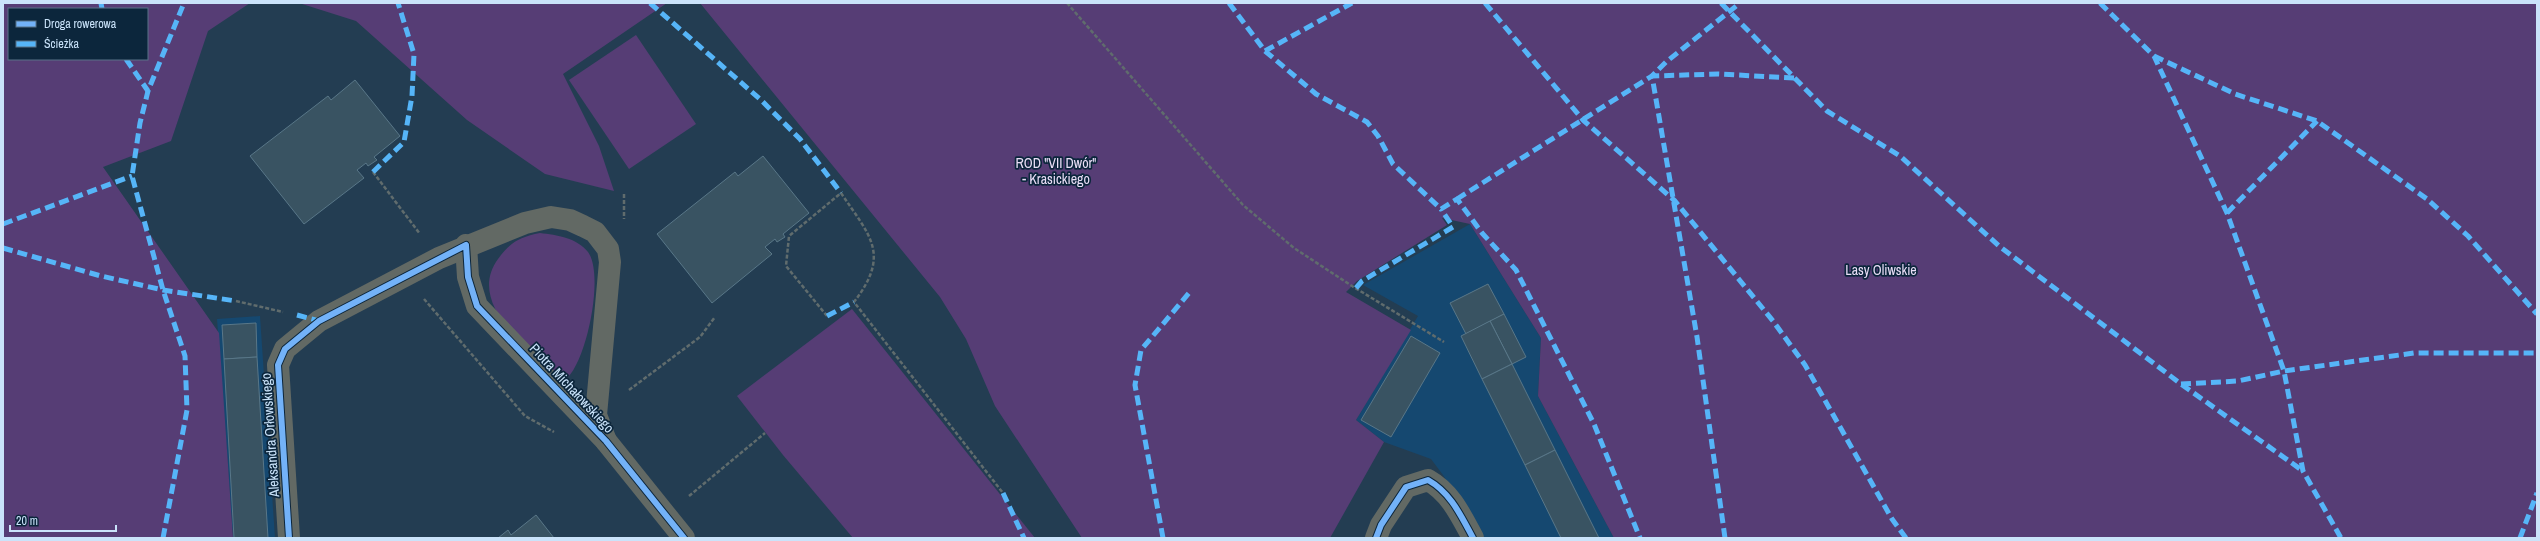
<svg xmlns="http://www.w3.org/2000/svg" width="2540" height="541" font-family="'Archivo Narrow',sans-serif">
<rect width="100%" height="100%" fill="#233d52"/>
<g fill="#154870">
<polygon points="1470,224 1541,338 1538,396 1614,538 1481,538 1443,475 1431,459 1384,442 1356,420 1418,316 1363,285"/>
<polygon points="260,316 275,538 233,538 217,319"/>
</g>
<g fill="#563d75" fill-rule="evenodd">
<path d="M3,3H250L208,31L171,141L103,167L219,333L233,538H3ZM9,9H147V59H9Z"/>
<polygon points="299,3 667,3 563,74 599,146 614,191 545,174 467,120 356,21"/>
<polygon points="700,3 2537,3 2537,538 1614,538 1538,396 1541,338 1470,224 1442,218 1447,225 1357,281 1346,292 1411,330 1356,420 1384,442 1330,538 1082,538 995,406 966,339 940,297"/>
<polygon points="636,35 696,124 629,169 569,80"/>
<path d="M540,233C557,235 577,238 588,252C605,275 586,365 565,380L555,377C528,348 466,303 498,259C510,242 520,237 540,233Z"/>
<polygon points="852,309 1035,538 853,538 783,455 737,396"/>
</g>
<g fill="#395362" stroke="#597788">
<polygon points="355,80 400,136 374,157 377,160 368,166 366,163 357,170 364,178 304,224 250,156 328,96 331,100"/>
<polygon points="763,156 809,213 783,234 785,237 777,242 775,239 765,247 772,254 712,303 657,234 735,172 738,176"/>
<polygon points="1488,284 1504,314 1466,334 1450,303"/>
<polygon points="1504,314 1526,357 1512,364 1490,321"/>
<polygon points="1490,321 1512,364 1482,379 1461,336"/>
<polygon points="256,323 257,357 224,359 222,325"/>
<polygon points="1411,336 1440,353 1391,437 1361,420"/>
<polygon points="257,357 268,538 234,538 224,359"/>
<polygon points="1512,364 1555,450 1525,465 1482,379"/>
<polygon points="1555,450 1599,538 1561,538 1525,465"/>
<polygon points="536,515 554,538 498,538 508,530 511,535"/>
</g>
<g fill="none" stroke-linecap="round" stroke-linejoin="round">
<g stroke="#606c6d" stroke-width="2.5" stroke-dasharray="4 2" stroke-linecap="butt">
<polyline points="1067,3 1243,205 1294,248 1352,286 1444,342"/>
<polyline points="373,172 420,234"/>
<polyline points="624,194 624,219"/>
<polyline points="424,299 525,416 554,432"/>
<polyline points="236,301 283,312"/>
<path d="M827,316L786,266L789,236L841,193C870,236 891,254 854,302L1003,493"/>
<polyline points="629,390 700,337 715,317"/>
<polyline points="689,496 765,433"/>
</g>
<g stroke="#626964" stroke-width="22">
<polyline points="466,245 468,277 477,306 606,441 684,538"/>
<polyline points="289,538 278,365 285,349 319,321 439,258 525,223 551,217 570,220 583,226 595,232 608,249 610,262 596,415 606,441"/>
<path d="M1376,538L1381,525L1406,487L1428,480C1451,493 1461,516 1473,538"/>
</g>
<g stroke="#56b5f8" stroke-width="5" stroke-dasharray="10 5" stroke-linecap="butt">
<polyline points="101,3 102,9"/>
<polyline points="650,3 761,100 800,139 841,193"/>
<polyline points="1229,3 1265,51 1316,94 1367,122 1378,136 1393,164 1441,209 1457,199 1482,233 1516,270 1594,424 1640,538"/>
<polyline points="1485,3 1583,120 1675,201 1773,321 1805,365 1892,519 1906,538"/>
<polyline points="1721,3 1827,111 1900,156 1999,246 2181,384 2303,471"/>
<polyline points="2100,3 2154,56 2227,213 2284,371 2303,471 2341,538"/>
<polyline points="1265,51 1352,3"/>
<polyline points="2154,56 2235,94 2317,121 2427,199 2468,236 2537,314"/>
<polyline points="126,59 148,91"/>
<polyline points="373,172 404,142 412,96 414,54 398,3"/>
<polyline points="1457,199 1652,76 1666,62 1740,3"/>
<polyline points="2227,213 2317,121"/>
<polyline points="3,224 132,176"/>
<polyline points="3,248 101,276 163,290 236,301"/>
<polyline points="1356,288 1362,281 1453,227 1441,209"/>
<polyline points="297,315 319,321"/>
<polyline points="827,316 854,302"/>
<polyline points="2181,384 2238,381 2284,371 2414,353 2537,353"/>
<polyline points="1003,493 1024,538"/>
<polyline points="163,538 187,410 185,356 163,290 132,176 140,123 148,91 184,3"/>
<polyline points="1163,538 1135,385 1141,350 1189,293"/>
<polyline points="1725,538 1697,337 1652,76 1718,74 1794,78"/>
<polyline points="2520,538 2537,493"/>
</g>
<g stroke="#0c263c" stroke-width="8">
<g id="cycleway">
<polyline points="289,538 278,365 285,349 319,321 466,245 468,277 477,306 606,441 684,538"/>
<path d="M1376,538L1381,525L1406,487L1428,480C1451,493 1461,516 1473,538"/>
</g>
</g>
<use href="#cycleway" stroke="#73b2f8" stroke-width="6"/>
</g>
<g text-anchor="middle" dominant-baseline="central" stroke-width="3.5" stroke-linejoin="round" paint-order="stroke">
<g font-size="14" fill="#eadef7" stroke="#0c263c">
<text x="1056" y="163">ROD "VII Dwór"<tspan x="1056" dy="16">- Krasickiego</tspan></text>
<text x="1881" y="270">Lasy Oliwskie</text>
</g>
<g font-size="14" fill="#cae3fa" stroke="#0c263c">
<text transform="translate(572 388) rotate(47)">Piotra Michałowskiego</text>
<text transform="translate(270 435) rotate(-94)">Aleksandra Orłowskiego</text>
</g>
</g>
<rect width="2540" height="541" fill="none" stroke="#cae3fa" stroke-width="8"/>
<rect x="8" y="8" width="140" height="52" fill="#0c263c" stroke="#587288"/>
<rect x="16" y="21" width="20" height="6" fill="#73b2f8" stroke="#587288"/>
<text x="44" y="28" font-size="12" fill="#cae3fa">Droga rowerowa</text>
<rect x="16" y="41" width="20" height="6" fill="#56b5f8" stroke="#587288"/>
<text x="44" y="48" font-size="12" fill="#cae3fa">Ścieżka</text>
<path d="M10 525v6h106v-6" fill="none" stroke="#cae3fa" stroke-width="2"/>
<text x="16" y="525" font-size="12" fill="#cae3fa" stroke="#0c263c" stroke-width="3" paint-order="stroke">20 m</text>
</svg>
